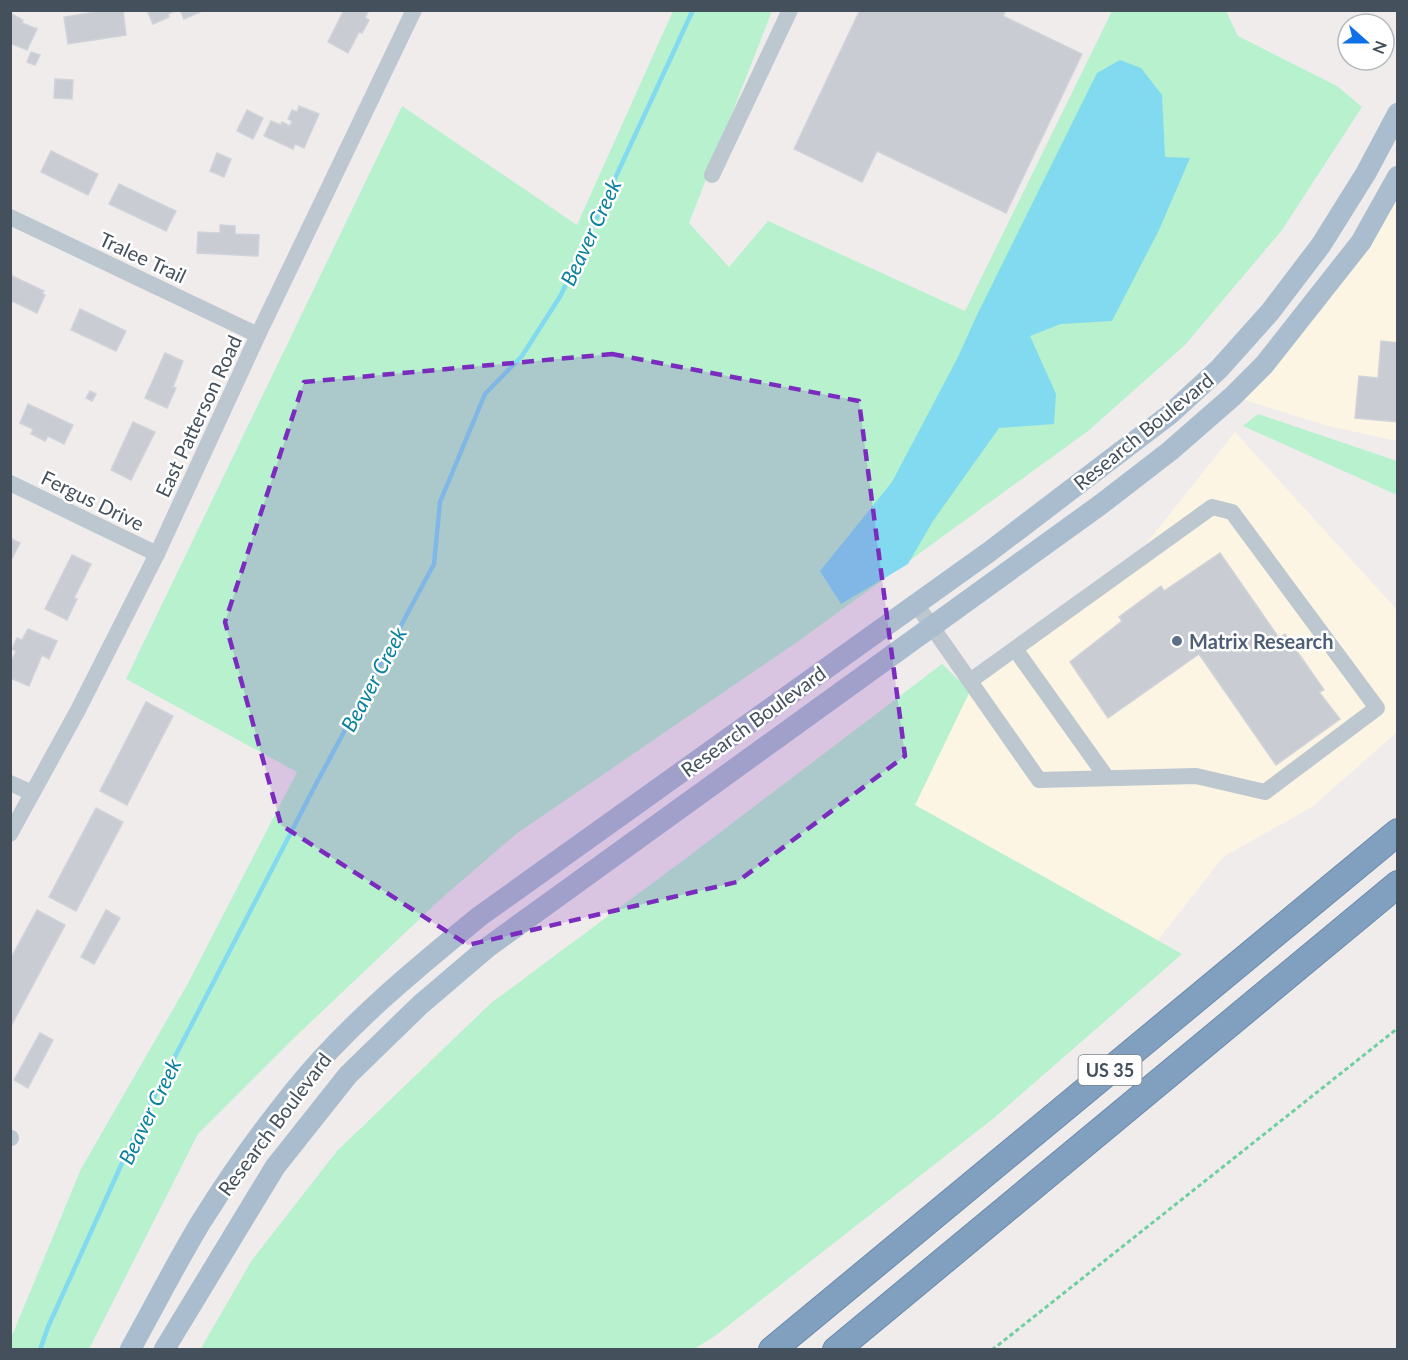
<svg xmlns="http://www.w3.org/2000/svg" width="1408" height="1360" font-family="Lato,sans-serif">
<rect width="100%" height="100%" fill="#f0ecec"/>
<g fill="#fdf5e3">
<polygon points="1397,176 1397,441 1324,425 1233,396"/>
<polygon points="1235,432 1397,610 1397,732 1312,807 1223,857 1158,940 915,805 970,691 1134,559"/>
</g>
<g fill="#b7f1cd">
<polygon points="673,11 772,11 689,223 729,267 768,221 965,311 1112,11 1226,11 1238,36 1337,86 1362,107 1282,230 1185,345 1088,431 800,640 516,834 444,896 295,1037 198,1134 89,1349 11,1350 11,1338 81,1169 187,985 297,772 126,679 402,106 577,225"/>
<polygon points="1258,414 1397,461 1397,495 1243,426"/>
<polygon points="942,664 970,691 915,805 1182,954 994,1118 715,1336 694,1349 200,1350 252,1260 337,1151 491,1003 689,856"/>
</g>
<polygon fill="#82daf0" points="1120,60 1141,68 1162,95 1165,157 1190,158 1159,230 1112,321 1061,324 1030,336 1056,394 1054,424 999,428 933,521 908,564 841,604 820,571 892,482 958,357 976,317 1097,73"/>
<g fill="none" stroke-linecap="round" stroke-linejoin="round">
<polyline stroke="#82daf0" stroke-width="4.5" points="40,1350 48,1327 137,1130 316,784 434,564 440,502 485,394 522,356 561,295 693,10"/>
</g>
<g fill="#c9ccd2" stroke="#d0d3d9" stroke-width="1.5">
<polygon points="107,10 123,10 126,35 68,44 64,17"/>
<polygon points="147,10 177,10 168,14 169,17 153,24"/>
<polygon points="180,10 200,10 200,12 184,19"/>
<polygon points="344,10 369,10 365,18 369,20 362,33 359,32 348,53 328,42"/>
<polygon points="860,10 1006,10 1003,16 1082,54 1006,213 877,151 862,182 794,149"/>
<polygon points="10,13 23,20 22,23 37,29 27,50 10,43"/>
<polygon points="31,52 40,55 35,65 27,62"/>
<polygon points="55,79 73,80 72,99 54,98"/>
<polygon points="299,106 319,114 304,148 295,144 293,149 264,136 271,121 281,125 282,122 290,126 292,121 288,119 292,110 297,112"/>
<polygon points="247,110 263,118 253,139 237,131"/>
<polygon points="51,151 98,174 88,195 41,172"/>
<polygon points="217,153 231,159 224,177 210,171"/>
<polygon points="119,184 176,211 166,231 109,204"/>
<polygon points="220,225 235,226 235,234 259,235 258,256 197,253 198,232 220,233"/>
<polygon points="10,275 44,291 42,293 45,295 37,313 10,300"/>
<polygon points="80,309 126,331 116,351 71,330"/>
<polygon points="1381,341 1398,343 1398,422 1355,418 1359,376 1378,378"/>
<polygon points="165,353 183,361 173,387 176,388 167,408 145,398"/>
<polygon points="90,391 96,394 92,401 86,398"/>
<polygon points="28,404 73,425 64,444 48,436 45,441 31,434 33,429 20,423"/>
<polygon points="133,422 155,432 131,480 111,470"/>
<polygon points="10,538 20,543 10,562"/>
<polygon points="1220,553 1279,638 1285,634 1324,690 1319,692 1340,719 1276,765 1199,654 1108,718 1070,662 1122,621 1119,617 1161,586 1164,591"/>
<polygon points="72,555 91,564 74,598 77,599 67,620 45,609"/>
<polygon points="28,629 57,641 49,659 42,655 29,686 10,678 10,665 16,651 12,649 17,638 22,640"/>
<polygon points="146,702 173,716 127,805 100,791"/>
<polygon points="96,808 123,822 76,911 49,897"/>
<polygon points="37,910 65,925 10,1028 10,960"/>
<polygon points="106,910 120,918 94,964 81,957"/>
<polygon points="40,1033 53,1040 28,1088 14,1080"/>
</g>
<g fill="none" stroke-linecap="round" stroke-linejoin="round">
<g stroke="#6c8bab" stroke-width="28">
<g id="highway">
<polyline points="772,1350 1398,832"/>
<polyline points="836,1350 1398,884"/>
</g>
</g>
<polyline stroke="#6ed09f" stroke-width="3" stroke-dasharray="4.5 3" stroke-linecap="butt" points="992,1350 1398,1028"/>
<g stroke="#bcc7d0" stroke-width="16">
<polyline points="712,175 790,10"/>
<polyline points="10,217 258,335"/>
<polyline points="10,483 157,554"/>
<polyline points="916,604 1039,780 1196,776 1265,792 1377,708 1232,512 1212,507 970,681"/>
<polyline points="1015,649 1107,778"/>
<polyline points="10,783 32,793"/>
<polyline points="10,834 78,710 157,554 258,335 414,10"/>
<polyline points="10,1138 11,1138"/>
</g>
<g stroke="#aabdce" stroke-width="21">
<path d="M130,1350C154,1307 176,1263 201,1222C229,1177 261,1132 294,1091C347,1025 414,970 480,916L989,552L1169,415L1219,369L1270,312L1321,245L1366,173L1398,113"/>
<polyline points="164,1350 275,1167 348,1075 420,1005 488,947 1100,505 1170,451 1233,396 1264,365 1361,242 1398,176"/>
</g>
<use href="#highway" stroke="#81a0bf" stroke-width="26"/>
</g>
<path fill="#7b2cbf" fill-opacity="0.2" stroke="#7b2cbf" stroke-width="4.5" stroke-dasharray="12 8" stroke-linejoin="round" d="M612,354L859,401L905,756L737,882L468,945L281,825L225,622L304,382Z"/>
<circle fill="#5c6f8a" stroke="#fff" stroke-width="2" cx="1177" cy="641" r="6"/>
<g text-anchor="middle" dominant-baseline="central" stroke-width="5" stroke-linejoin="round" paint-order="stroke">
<rect fill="#fff" stroke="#7c848c" stroke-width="1.5" x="1078.5" y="1055" width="63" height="30" rx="4.5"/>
<g font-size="18" font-weight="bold" fill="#44505b">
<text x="1110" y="1070">US 35</text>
</g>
<g font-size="20" fill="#44505b" stroke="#fff">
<text transform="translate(143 257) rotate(25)">Tralee Trail</text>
<text transform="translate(198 416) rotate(-65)">East Patterson Road</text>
<text transform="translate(1143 431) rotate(-39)">Research Boulevard</text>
<text transform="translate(93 500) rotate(26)">Fergus Drive</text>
<text transform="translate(753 721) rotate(-36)">Research Boulevard</text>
<text transform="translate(274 1124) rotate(-53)">Research Boulevard</text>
</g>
<g font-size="20" font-weight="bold" fill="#4e5e75" stroke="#fff" text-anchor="start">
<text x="1189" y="641">Matrix Research</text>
</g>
<g font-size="21" font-style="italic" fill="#06809d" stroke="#fff">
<text transform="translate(590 232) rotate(-65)">Beaver Creek</text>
<text transform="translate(373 679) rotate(-62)">Beaver Creek</text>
<text transform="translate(149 1111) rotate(-64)">Beaver Creek</text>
</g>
</g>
<rect width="1408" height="1360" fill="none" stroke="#44505b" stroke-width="24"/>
<g transform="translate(1366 42) rotate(111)"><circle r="28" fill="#ffffff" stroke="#b4b9bd" stroke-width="1.5"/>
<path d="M0-4.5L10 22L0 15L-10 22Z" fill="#0f70e7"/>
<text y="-9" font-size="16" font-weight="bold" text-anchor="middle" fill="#44505b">N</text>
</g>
</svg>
